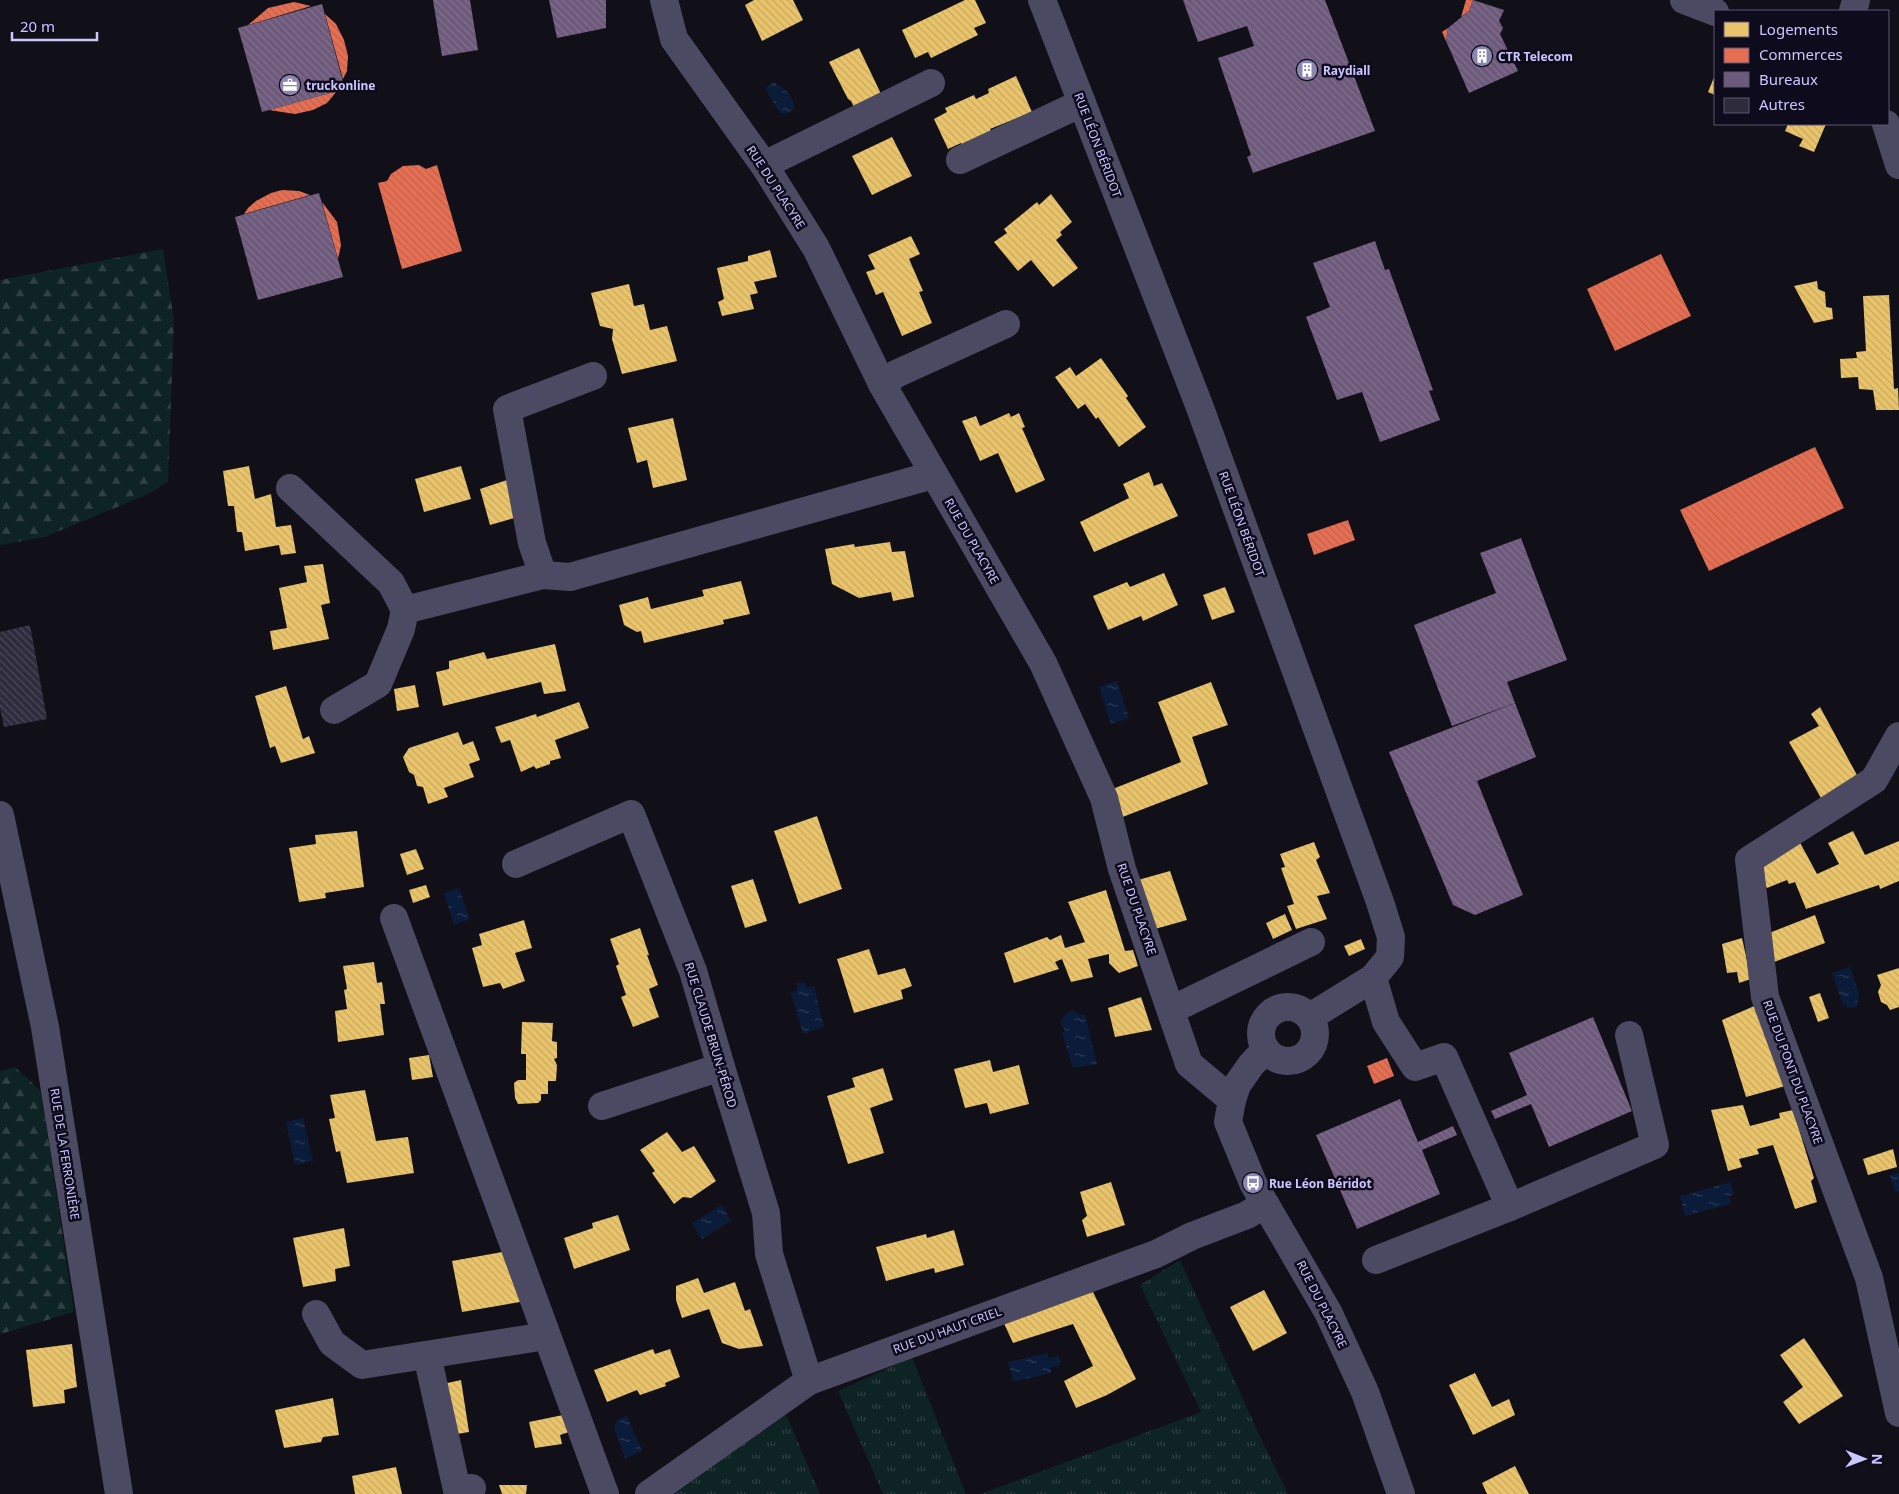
<svg xmlns="http://www.w3.org/2000/svg" width="1899" height="1494" font-family="'Noto Sans',sans-serif">
<defs>
<pattern id="grass-tufts" width="24" height="20" patternUnits="userSpaceOnUse" patternTransform="scale(1.25)"><rect width="24" height="20" fill="#0e2323"/><path d="M3 7l-1-3M5 7V3M7 7l1-3M15 17l-1-3M17 17v-4M19 17l1-3" fill="none" stroke="#304144"/></pattern>
<pattern id="forest-firs" width="22" height="20" patternUnits="userSpaceOnUse" patternTransform="scale(1.25)"><rect width="22" height="20" fill="#0e2323"/><path d="M5 1l3.5 6h-7zM16 11l3.5 6h-7z" fill="#304144"/></pattern>
<pattern id="water-ripples" width="26" height="14" patternUnits="userSpaceOnUse" patternTransform="scale(1.25)"><rect width="26" height="14" fill="#0a1c3a"/><path d="M2 4q2-2 4 0t4 0M15 11q2-2 4 0t4 0" fill="none" stroke="#2c3c58"/></pattern>
<pattern id="homes-back-hatch" width="6" height="6" patternUnits="userSpaceOnUse" patternTransform="scale(1.25)"><rect width="6" height="6" fill="#e9c46a"/><path d="M-1 5l2 2M0 0l6 6M5-1l2 2" fill="none" stroke="#c7a964"/></pattern>
<pattern id="shops-back-hatch" width="6" height="6" patternUnits="userSpaceOnUse" patternTransform="scale(1.25)"><rect width="6" height="6" fill="#e76f51"/><path d="M-1 5l2 2M0 0l6 6M5-1l2 2" fill="none" stroke="#bc6250"/></pattern>
<pattern id="offices-back-hatch" width="6" height="6" patternUnits="userSpaceOnUse" patternTransform="scale(1.25)"><rect width="6" height="6" fill="#6d597a"/><path d="M-1 5l2 2M0 0l6 6M5-1l2 2" fill="none" stroke="#816f8e"/></pattern>
<pattern id="building-back-hatch" width="6" height="6" patternUnits="userSpaceOnUse" patternTransform="scale(1.25)"><rect width="6" height="6" fill="#2e2c3c"/><path d="M-1 5l2 2M0 0l6 6M5-1l2 2" fill="none" stroke="#4b4959"/></pattern>
</defs>
<rect width="100%" height="100%" fill="#110f18"/>
<g fill="url(#grass-tufts)">
<polygon points="1180,1260 1263,1443 1288,1494 980,1494 1201,1412 1140,1285"/>
<polygon points="912,1357 966,1494 883,1494 838,1391"/>
<polygon points="786,1414 820,1494 671,1494 768,1422"/>
</g>
<g fill="url(#forest-firs)">
<polygon points="163,249 174,320 168,482 146,495 45,537 0,545 0,280"/>
<polygon points="15,1067 41,1091 74,1312 0,1334 0,1071"/>
</g>
<g fill="url(#water-ripples)">
<path d="M774,82C785,88 794,97 794,109L785,114L780,113L765,88Z"/>
<polygon points="1117,681 1129,718 1111,724 1099,687"/>
<polygon points="459,888 470,919 454,925 444,893"/>
<polygon points="1850,967 1859,993 1857,1007 1847,1008 1846,1004 1843,1005 1832,973"/>
<polygon points="805,982 807,987 814,986 824,1027 803,1034 791,993 797,990 797,983"/>
<polygon points="1073,1010 1080,1015 1085,1014 1097,1064 1073,1068 1062,1033 1065,1031 1060,1021 1067,1013"/>
<polygon points="303,1118 313,1161 295,1165 286,1122"/>
<polygon points="1899,1173 1899,1191 1895,1192 1890,1175"/>
<polygon points="1731,1182 1734,1195 1729,1196 1731,1204 1685,1216 1680,1196"/>
<polygon points="722,1205 731,1221 702,1239 692,1223"/>
<polygon points="1047,1353 1049,1358 1058,1356 1061,1365 1051,1368 1051,1373 1013,1382 1008,1362"/>
<polygon points="627,1416 642,1451 625,1458 614,1428 617,1420"/>
</g>
<g fill="url(#homes-back-hatch)">
<polygon points="754,0 793,0 803,20 762,41 745,5"/>
<polygon points="965,0 975,0 986,23 974,28 978,35 931,58 928,52 915,58 902,30"/>
<polygon points="859,48 883,98 856,111 851,101 848,99 829,62"/>
<polygon points="1715,75 1715,95 1708,92"/>
<polygon points="1016,76 1032,112 990,129 991,131 962,145 961,143 948,149 934,119 947,112 945,108 974,95 976,99 989,93 988,89"/>
<polygon points="1788,124 1826,124 1814,152 1799,146 1803,139 1785,131"/>
<polygon points="892,137 912,176 872,195 852,156"/>
<polygon points="1051,194 1072,222 1060,232 1062,235 1056,240 1078,268 1053,287 1031,260 1018,271 994,242 1007,233 1004,229 1037,202 1039,205"/>
<polygon points="911,236 920,254 909,259 923,291 919,292 932,323 902,336 883,292 876,295 866,272 875,269 868,255"/>
<polygon points="770,250 777,277 754,282 758,293 750,295 754,309 722,316 718,302 724,299 717,268 748,261 748,256"/>
<polygon points="1817,281 1818,289 1825,292 1826,307 1832,308 1833,319 1814,323 1794,286"/>
<polygon points="629,284 634,306 644,304 650,330 667,326 677,361 622,374 612,339 613,329 600,326 591,293"/>
<polygon points="1889,295 1894,389 1898,388 1899,410 1876,410 1873,390 1859,389 1858,377 1841,378 1840,359 1857,358 1856,352 1866,351 1863,296"/>
<polygon points="1101,358 1128,396 1126,398 1146,427 1119,447 1098,417 1096,419 1085,404 1078,409 1055,377 1070,367 1076,376"/>
<polygon points="1009,413 1011,417 1019,413 1025,427 1022,428 1045,480 1016,493 998,453 980,461 962,421 976,416 980,426"/>
<polygon points="673,418 687,480 653,488 647,460 637,463 628,428"/>
<polygon points="249,466 255,499 271,494 276,527 291,525 296,553 281,555 279,545 245,551 242,532 237,532 234,506 228,506 223,471"/>
<polygon points="461,466 471,499 424,512 415,479"/>
<polygon points="1149,472 1154,486 1162,483 1178,516 1094,552 1080,522 1129,498 1123,484"/>
<polygon points="507,480 518,517 490,525 480,489"/>
<polygon points="890,542 892,552 905,551 914,597 893,601 891,592 859,598 832,584 825,549 854,544 855,547"/>
<polygon points="323,564 330,603 321,605 329,639 273,650 270,631 287,628 279,588 307,582 304,566"/>
<polygon points="1164,573 1178,605 1143,621 1141,616 1108,630 1093,596 1127,582 1130,587"/>
<polygon points="741,581 750,614 723,620 724,624 644,643 641,631 637,632 624,625 619,605 648,597 651,609 704,596 702,590"/>
<polygon points="1225,587 1235,612 1212,620 1203,595"/>
<polygon points="555,644 566,691 544,694 541,682 443,706 436,672 449,669 449,661 484,652 487,659"/>
<polygon points="1211,682 1228,725 1192,737 1208,784 1120,818 1110,790 1181,762 1158,702"/>
<polygon points="415,685 419,707 397,711 394,689"/>
<polygon points="286,686 303,739 309,736 315,753 281,763 275,746 270,748 255,696"/>
<polygon points="579,702 589,728 555,740 561,758 550,761 550,764 536,769 534,766 521,772 510,740 501,743 495,727 536,714 537,717"/>
<polygon points="1820,707 1858,777 1821,798 1789,742 1819,726 1811,714"/>
<polygon points="458,732 463,745 473,741 480,760 469,764 474,777 444,788 448,797 428,804 423,787 417,786 414,775 409,772 403,757 409,748"/>
<polygon points="817,816 842,889 799,904 774,831"/>
<polygon points="357,831 364,887 325,893 326,898 299,902 289,848 316,844 315,835"/>
<polygon points="1853,831 1865,855 1899,841 1899,881 1880,889 1879,885 1806,909 1795,882 1789,884 1787,880 1767,888 1758,872 1775,853 1798,839 1817,874 1839,864 1828,843"/>
<polygon points="1314,842 1320,857 1316,860 1330,893 1317,896 1327,919 1296,929 1287,906 1294,904 1281,868 1285,867 1280,854"/>
<polygon points="416,849 424,869 407,875 400,854"/>
<polygon points="1170,871 1187,920 1155,929 1138,880"/>
<polygon points="753,879 767,921 745,928 731,886"/>
<polygon points="426,885 430,897 413,903 409,890"/>
<polygon points="1106,890 1125,951 1133,950 1138,966 1119,973 1109,963 1109,954 1088,959 1093,977 1071,982 1062,959 1055,962 1059,969 1014,983 1004,953 1047,937 1050,940 1061,935 1065,948 1085,942 1068,902"/>
<polygon points="1285,914 1292,930 1273,939 1266,923"/>
<polygon points="1815,915 1825,943 1774,962 1764,935"/>
<polygon points="524,920 532,948 515,953 525,981 503,989 500,983 483,987 472,948 482,945 479,934"/>
<polygon points="640,928 649,955 647,955 658,985 649,989 659,1017 633,1027 621,997 626,995 616,966 619,964 610,939"/>
<polygon points="1742,938 1751,979 1739,983 1737,972 1727,973 1722,944"/>
<polygon points="1361,939 1365,949 1349,956 1344,946"/>
<polygon points="869,949 878,975 905,968 912,986 901,990 903,999 854,1013 837,959"/>
<polygon points="374,962 377,983 382,982 385,1004 380,1004 384,1035 338,1042 335,1011 347,1009 344,990 347,989 343,966"/>
<polygon points="1899,968 1899,1007 1890,1010 1887,1005 1881,1002 1878,992 1881,985 1877,975"/>
<polygon points="1820,993 1829,1018 1818,1022 1809,997"/>
<polygon points="1141,997 1152,1030 1115,1037 1108,1008"/>
<polygon points="1759,1004 1785,1086 1746,1097 1722,1020"/>
<polygon points="522,1022 553,1023 552,1041 557,1042 557,1058 554,1059 557,1065 556,1081 548,1081 548,1094 541,1094 541,1100 538,1103 518,1104 515,1098 514,1083 518,1080 526,1080 526,1054 521,1054"/>
<polygon points="429,1055 433,1077 412,1080 409,1058"/>
<polygon points="990,1060 993,1072 1019,1065 1029,1104 990,1114 987,1103 965,1108 954,1069"/>
<polygon points="883,1068 893,1100 870,1108 884,1153 848,1164 827,1096 855,1087 852,1078"/>
<polygon points="365,1090 376,1141 408,1137 414,1173 347,1183 340,1151 336,1152 329,1119 335,1118 330,1095"/>
<polygon points="1743,1105 1750,1126 1780,1118 1779,1113 1793,1110 1814,1178 1811,1181 1817,1202 1795,1209 1773,1145 1757,1149 1759,1154 1739,1159 1742,1167 1728,1171 1711,1110"/>
<polygon points="667,1132 682,1152 694,1146 716,1181 691,1198 683,1197 674,1204 652,1173 655,1171 640,1150"/>
<polygon points="1893,1149 1897,1167 1868,1175 1863,1159"/>
<polygon points="1111,1182 1125,1225 1087,1237 1082,1220 1087,1216 1080,1192"/>
<polygon points="618,1215 630,1250 574,1269 564,1238 593,1228 592,1223"/>
<polygon points="344,1228 350,1266 335,1269 336,1281 303,1287 293,1238"/>
<polygon points="954,1230 964,1265 935,1273 934,1268 886,1281 876,1247 926,1234 927,1238"/>
<polygon points="508,1251 526,1301 462,1312 452,1261"/>
<polygon points="698,1278 704,1293 735,1282 745,1311 750,1309 763,1346 739,1349 722,1343 709,1309 682,1318 676,1300 676,1286"/>
<polygon points="1264,1290 1287,1333 1253,1351 1230,1307"/>
<polygon points="1093,1292 1136,1379 1107,1395 1076,1408 1064,1381 1093,1366 1073,1324 1013,1343 1002,1319"/>
<polygon points="1804,1338 1843,1396 1799,1424 1783,1402 1803,1387 1780,1355"/>
<polygon points="72,1344 77,1387 64,1390 65,1403 33,1407 26,1350"/>
<polygon points="653,1349 655,1354 670,1349 680,1377 665,1383 666,1386 640,1395 637,1390 607,1402 594,1370"/>
<polygon points="1475,1373 1492,1407 1509,1399 1515,1415 1473,1435 1449,1385"/>
<polygon points="461,1380 469,1432 451,1435 443,1384"/>
<polygon points="333,1398 339,1435 323,1437 321,1442 284,1448 275,1410"/>
<polygon points="563,1415 569,1432 560,1435 562,1444 535,1448 529,1422"/>
<polygon points="1515,1466 1529,1494 1487,1494 1482,1483"/>
<polygon points="396,1467 402,1494 355,1494 352,1476"/>
<polygon points="499,1485 527,1485 526,1494 502,1494"/>
</g>
<g fill="url(#shops-back-hatch)">
<polygon points="1466,0 1473,0 1469,11 1461,17"/>
<polygon points="294,2 311,6 248,25 268,8"/>
<polygon points="325,14 336,24 344,40 348,56 347,71 343,79"/>
<polygon points="1448,28 1446,41 1442,32"/>
<polygon points="337,91 327,103 313,110 295,114 269,110"/>
<polygon points="419,165 426,169 437,165 462,251 402,269 378,183 387,181 391,174 403,166"/>
<polygon points="282,190 299,191 310,195 244,214 248,208 256,201 271,193"/>
<polygon points="322,202 337,222 341,245 338,259"/>
<polygon points="1661,254 1691,316 1615,351 1587,289"/>
<polygon points="1815,447 1844,508 1709,571 1680,510"/>
<polygon points="1348,520 1355,540 1314,555 1307,534"/>
<polygon points="1387,1058 1394,1076 1374,1084 1367,1066"/>
</g>
<g fill="url(#offices-back-hatch)">
<polygon points="433,0 470,0 478,50 442,56"/>
<polygon points="549,0 606,0 606,28 557,38"/>
<polygon points="1183,0 1325,0 1375,131 1253,173 1247,157 1251,155 1218,58 1254,46 1247,26 1198,42"/>
<polygon points="1473,0 1504,10 1499,21 1503,28 1500,34 1518,71 1469,93 1446,41 1448,28 1469,11"/>
<polygon points="322,4 345,89 262,112 238,28"/>
<polygon points="319,193 343,277 258,300 235,217"/>
<polygon points="1375,241 1385,270 1389,269 1433,390 1429,391 1440,420 1380,442 1362,392 1337,400 1306,317 1330,307 1313,263"/>
<polygon points="1521,538 1567,660 1507,682 1515,703 1452,726 1414,625 1496,593 1480,553"/>
<polygon points="1515,703 1536,757 1477,781 1523,895 1475,915 1453,905 1389,752"/>
<polygon points="1593,1017 1632,1111 1549,1147 1531,1104 1495,1119 1491,1111 1527,1095 1509,1053"/>
<polygon points="1400,1099 1418,1142 1453,1126 1457,1135 1422,1150 1440,1194 1357,1229 1316,1135"/>
</g>
<polygon fill="url(#building-back-hatch)" points="30,625 47,719 4,727 0,708 0,632"/>
<g fill="none" stroke-linecap="round" stroke-linejoin="round">
<g stroke="#4b4a62" stroke-width="28">
<polyline points="664,0 674,39 764,165 816,248 882,384 1043,663 1104,798 1122,869 1189,1064 1232,1100"/>
<polyline points="1042,0 1199,405 1380,902 1391,937 1390,957 1373,978 1310,1017"/>
<polyline points="1684,0 1715,12"/>
<polyline points="1853,11 1856,0"/>
<polyline points="1886,124 1899,165"/>
<polyline points="960,160 1082,103"/>
<polyline points="764,165 931,83"/>
<polyline points="882,384 896,374 1006,324"/>
<polyline points="290,488 391,583 405,610 401,629 378,684 334,710"/>
<polyline points="543,575 532,543 507,409 593,376"/>
<polyline points="405,610 543,575 570,577 933,475"/>
<polyline points="1899,736 1874,780 1749,860 1765,997 1869,1278 1899,1413"/>
<polyline points="0,815 45,1027 119,1494"/>
<polyline points="516,864 631,814 693,971 721,1067 766,1213 769,1254 809,1381"/>
<polyline points="394,918 605,1494"/>
<polyline points="1373,978 1386,1022 1415,1067 1444,1057 1510,1207 1376,1260"/>
<circle cx="1288" cy="1034" r="27"/>
<polyline points="1171,1010 1311,942"/>
<polyline points="1265,1050 1251,1065 1237,1085 1232,1100 1228,1122 1253,1183 1328,1312 1365,1392 1401,1494"/>
<polyline points="602,1106 721,1067"/>
<polyline points="1510,1207 1655,1145 1629,1035"/>
<polyline points="316,1314 332,1343 362,1365 546,1336"/>
<polyline points="427,1355 457,1490 472,1488"/>
<polyline points="649,1494 809,1381 1156,1254 1192,1236 1247,1215 1265,1204"/>
</g>
</g>
<defs>
<g id="building-disc" transform="scale(1.125)"><circle r="9.5" fill="#8b86ae" stroke="#0e0b1c"/><path d="M-4-6H4V6H1V3H-1V6H-4ZM-2.5-4.3h1.7v1.8h-1.7ZM.8-4.3h1.7v1.8H.8ZM-2.5-1h1.7V.8h-1.7ZM.8-1h1.7V.8H.8Z" fill="#fff"/></g>
<g id="office-disc" transform="scale(1.125)"><circle r="9.5" fill="#8b86ae" stroke="#0e0b1c"/><path d="M-6-3h4V-5.5h4V-3h4V5H-6ZM-1-4.5V-3h2v-1.5ZM-6 0V1H6V0Z" fill="#fff"/></g>
<g id="bus-disc" transform="scale(1.125)"><circle r="9.5" fill="#8b86ae" stroke="#0e0b1c"/><path d="M-5-6H5V4H4V6H2V4H-2V6H-4V4H-5ZM-3.5-4V0h7V-4ZM-3.5 1.2v1.5H-2V1.2ZM2 1.2v1.5H3.5V1.2Z" fill="#fff"/></g>
</defs>
<g fill-rule="evenodd">
<use href="#building-disc" x="1482" y="56"/>
<use href="#building-disc" x="1307" y="70"/>
<use href="#office-disc" x="290" y="85"/>
<use href="#bus-disc" x="1253" y="1183"/>
</g>
<g text-anchor="middle" dominant-baseline="central" stroke-width="5" stroke-linejoin="round" paint-order="stroke">
<g font-size="12" font-weight="bold" fill="#ccc6ff" stroke="#0e0b1c" text-anchor="start">
<text x="1498" y="56">CTR Telecom</text>
<text x="1323" y="70">Raydiall</text>
<text x="306" y="85">truckonline</text>
<text x="1269" y="1183">Rue Léon Béridot</text>
</g>
<g font-size="12" fill="#ccc6ff" stroke="#0e0b1c">
<text transform="translate(1098 145) rotate(69)">RUE LÉON BÉRIDOT</text>
<text transform="translate(776 187) rotate(57)">RUE DU PLACYRE</text>
<text transform="translate(1242 524) rotate(70)">RUE LÉON BÉRIDOT</text>
<text transform="translate(972 541) rotate(60)">RUE DU PLACYRE</text>
<text transform="translate(1137 909) rotate(71)">RUE DU PLACYRE</text>
<text transform="translate(711 1035) rotate(73)">RUE CLAUDE BRUN-PÉROD</text>
<text transform="translate(1793 1072) rotate(70)">RUE DU PONT DU PLACYRE</text>
<text transform="translate(65 1154) rotate(81)">RUE DE LA FERRONIÈRE</text>
<text transform="translate(1322 1304) rotate(63)">RUE DU PLACYRE</text>
<text transform="translate(947 1330) rotate(-20)">RUE DU HAUT CRIEL</text>
</g>
</g>
<rect x="1714" y="10" width="175" height="115" fill="#0e0b1c" stroke="#5a5677"/>
<rect x="1724" y="22" width="25" height="15" fill="#e9c46a" stroke="#5a5677"/>
<text x="1759" y="35" font-size="15" fill="#ccc6ff">Logements</text>
<rect x="1724" y="48" width="25" height="15" fill="#e76f51" stroke="#5a5677"/>
<text x="1759" y="60" font-size="15" fill="#ccc6ff">Commerces</text>
<rect x="1724" y="72" width="25" height="15" fill="#6d597a" stroke="#5a5677"/>
<text x="1759" y="85" font-size="15" fill="#ccc6ff">Bureaux</text>
<rect x="1724" y="98" width="25" height="15" fill="#2e2c3c" stroke="#5a5677"/>
<text x="1759" y="110" font-size="15" fill="#ccc6ff">Autres</text>
<g transform="translate(1864 1459) rotate(91)" stroke="#0e0b1c" stroke-width="4" paint-order="stroke">
<path d="M0-4L9 19L0 12L-9 19Z" fill="#ccc6ff"/>
<text y="-8" font-size="14" font-weight="bold" text-anchor="middle" fill="#ccc6ff">N</text>
</g>
<path d="M12 32v8h85v-8" fill="none" stroke="#ccc6ff" stroke-width="2.5"/>
<text x="20" y="32" font-size="15" fill="#ccc6ff" stroke="#0e0b1c" stroke-width="4" paint-order="stroke">20 m</text>
</svg>
